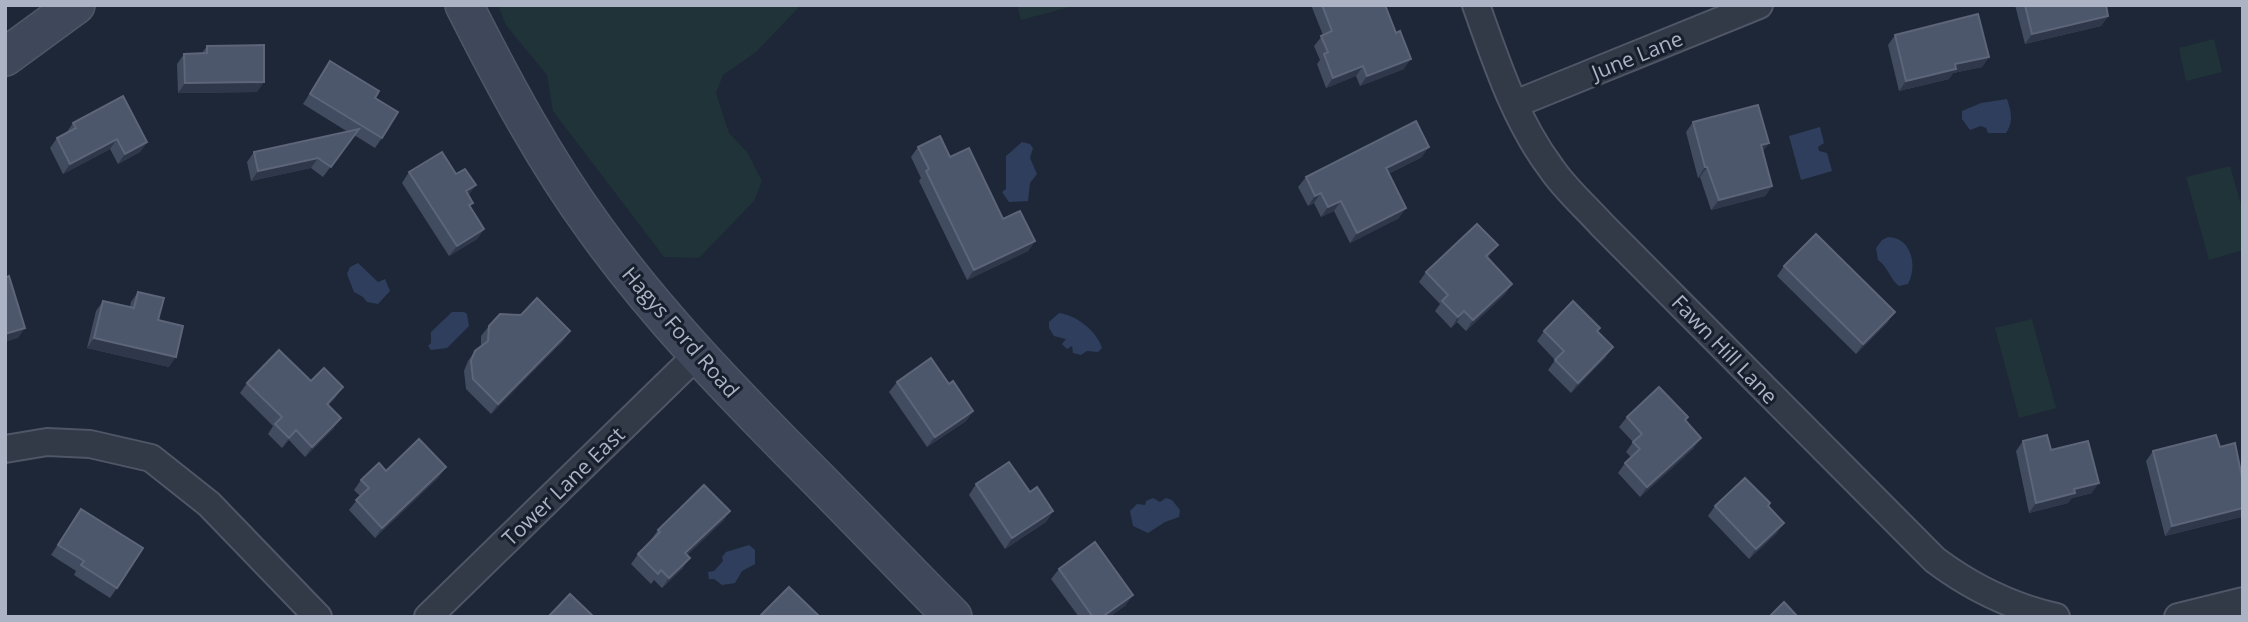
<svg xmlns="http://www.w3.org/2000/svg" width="2248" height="622" font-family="'Open Sans',sans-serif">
<rect width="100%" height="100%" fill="#1e2737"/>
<g fill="#203338">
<polygon points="498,5 801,5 756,52 723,75 716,93 729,133 747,152 762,181 754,201 699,258 664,257 553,111 547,75 506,25"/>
<polygon points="1017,5 1077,5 1021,20"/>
<polygon points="2214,39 2222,72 2186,81 2179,48"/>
<polygon points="2230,166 2243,212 2243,250 2209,260 2186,177"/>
<polygon points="2032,319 2056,408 2019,418 1995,328"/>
</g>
<g fill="#2f3e5d">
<path d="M2007,99C2011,111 2014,122 2006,133H1988L1986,128L1981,126L1970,130L1962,119V111L1981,103Z"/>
<polygon points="1820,127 1824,143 1818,147 1819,151 1827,153 1832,171 1801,180 1789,136"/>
<polygon points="1022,142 1030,144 1033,148 1030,158 1037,174 1030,183 1028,201 1009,202 1002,192 1006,189 1006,156"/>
<path d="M1888,237C1911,237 1918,266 1908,284L1899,286C1889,278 1889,268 1878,260L1876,248L1882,240Z"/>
<polygon points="358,263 378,282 385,279 390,291 378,304 367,302 363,297 354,292 347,274 350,267"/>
<polygon points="452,312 464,312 467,314 469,326 447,348 431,350 428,346 431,343 431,332"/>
<path d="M1059,313C1076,315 1097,331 1102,348L1098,352L1087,351L1081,355L1073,353L1072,346L1067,349L1062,344L1066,339L1054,336L1049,328V322Z"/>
<polygon points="1153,498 1160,502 1166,498 1172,500 1180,510 1179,517 1165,522 1148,533 1133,526 1130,511 1137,504 1145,505 1146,501"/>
<polygon points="749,545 755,550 755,564 742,571 735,583 722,585 714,579 709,579 708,572 714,571 723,561 722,557 726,552"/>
</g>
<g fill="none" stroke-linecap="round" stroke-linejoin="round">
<g stroke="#4f5666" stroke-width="30">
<g id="street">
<path d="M1476,5C1496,61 1515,120 1551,168C1565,189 1585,206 1602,225L1935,560C1971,587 2012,607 2056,617"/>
<polyline points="1515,104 1759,5"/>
<polyline points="5,449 47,442 90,444 151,458 209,504 318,617"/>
<polyline points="428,617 697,355"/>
<polyline points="2178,617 2243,601"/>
</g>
</g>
<g stroke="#4f5666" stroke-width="40">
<g id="secondary">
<path d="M464,5C503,82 544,159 595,229C656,314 728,388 801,462C852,513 902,566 953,617"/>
<polyline points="5,57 76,5"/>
</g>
</g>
<use href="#street" stroke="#323947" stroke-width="26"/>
<use href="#secondary" stroke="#3f485b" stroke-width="37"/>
</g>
<g fill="#424c60">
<polygon points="1311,5 1378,5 1404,69 1360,86 1356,76 1326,88 1317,64 1320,60 1314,46 1323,35"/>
<polygon points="2015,5 2106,5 2108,16 2101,26 2025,44"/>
<polygon points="1895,35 1989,57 1982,67 1953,73 1949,79 1899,91 1888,45"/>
<polygon points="207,46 257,92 178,93 177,64 184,54 202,53"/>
<polygon points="330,61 375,98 382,138 375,148 354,135 323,177 311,168 251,181 247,162 254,152 348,132 303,104"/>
<polygon points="1693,122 1769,143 1763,151 1772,186 1765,196 1711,210 1700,177 1698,178 1686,132"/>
<polygon points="73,123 147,142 140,152 118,164 110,149 63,174 50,148 57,138 66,133"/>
<polygon points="918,147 950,157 1003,219 1035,241 1028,251 967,280 919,181 921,178 911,157"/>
<polygon points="1422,157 1388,174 1399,218 1350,243 1334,211 1321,217 1314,203 1308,206 1298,187 1306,177"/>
<polygon points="409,172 468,195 473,203 470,207 484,229 477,239 449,256 402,183"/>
<polygon points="1490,255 1487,258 1512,284 1505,294 1466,331 1457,322 1451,328 1435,311 1440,304 1419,282 1426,272"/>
<polygon points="1784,266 1888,322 1856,354 1777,276"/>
<polygon points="138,292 158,320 169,367 87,348 96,311 103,301 130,307 131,302"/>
<polygon points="489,326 570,331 563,341 491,414 466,389 464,371 468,361 475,351 481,346 481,336"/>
<polygon points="1544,331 1598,331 1606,357 1571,393 1548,370 1555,360 1537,341"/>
<polygon points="311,381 336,397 328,406 334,428 305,457 289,440 282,448 268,434 273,426 240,393 247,383"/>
<polygon points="897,382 949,384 973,411 966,421 927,447 889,392"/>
<polygon points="1627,417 1688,417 1685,421 1694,448 1640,497 1618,473 1625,463 1631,457 1626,452 1633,442 1619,427"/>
<polygon points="2023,441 2051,450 2092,493 2072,498 2068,503 2029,513 2016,451"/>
<polygon points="2220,447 2243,482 2243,514 2241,517 2165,536 2146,461 2153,451"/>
<polygon points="386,471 439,477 375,538 349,510 360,496 354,490 361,480"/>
<polygon points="976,484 1053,511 1046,522 1005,549 969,495"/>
<polygon points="1715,506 1777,533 1749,559 1708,516"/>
<polygon points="81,509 117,588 110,598 74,575 76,571 51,555"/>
<polygon points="730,511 723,521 687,555 683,568 662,588 654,580 651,584 631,564 638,554 652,541 651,540 658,530"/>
<polygon points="1059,569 1126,605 1109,617 1079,617 1051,579"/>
</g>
<g fill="#2f384b">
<polygon points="2108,16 2101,26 2025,44 2032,34"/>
<polygon points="1989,57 1982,67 1953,73 1949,79 1899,91 1906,81 1955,64"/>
<polygon points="1411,59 1404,69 1360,86 1367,76"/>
<polygon points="1363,66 1356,76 1326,88 1333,78"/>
<polygon points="264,82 257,92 178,93 185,83"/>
<polygon points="117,139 110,149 63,174 70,164"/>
<polygon points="147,142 140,152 118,164 125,154"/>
<polygon points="1769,143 1762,153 1761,145"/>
<polygon points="1429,147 1422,157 1379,178 1386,168"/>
<polygon points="318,158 311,168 251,181 258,171"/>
<polygon points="1705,167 1707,167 1700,177 1698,178"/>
<polygon points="476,185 469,195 466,191"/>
<polygon points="1772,186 1765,196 1711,210 1719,200"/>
<polygon points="1321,193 1314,203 1308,206 1315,196"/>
<polygon points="1341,201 1334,211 1321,217 1328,207"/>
<polygon points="1406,208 1399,218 1350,243 1357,233"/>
<polygon points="484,229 477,239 449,256 457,246"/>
<polygon points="1035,241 1028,251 967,280 974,270"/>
<polygon points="1498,245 1490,255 1479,266 1486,256"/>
<polygon points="1512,284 1505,294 1466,331 1473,320"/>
<polygon points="1464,311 1457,322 1451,328 1458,317"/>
<polygon points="1895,312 1888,322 1856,354 1863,344"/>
<polygon points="25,328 18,338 5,342 5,334"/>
<polygon points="570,331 563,341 491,414 498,404"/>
<polygon points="94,338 176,357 169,367 87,348"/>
<polygon points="1613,347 1606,357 1571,393 1578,383"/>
<polygon points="343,387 336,397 320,414 327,404"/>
<polygon points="973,411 966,421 927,447 935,437"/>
<polygon points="341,418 334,428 305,457 312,447"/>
<polygon points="296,430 289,440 282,448 289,438"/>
<polygon points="1701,438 1694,448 1640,497 1647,487"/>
<polygon points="446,467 439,477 375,538 382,528"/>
<polygon points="2099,483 2092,493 2072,498 2068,503 2029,513 2036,503 2074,489"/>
<polygon points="2243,508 2243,514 2241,517 2165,536 2172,526"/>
<polygon points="730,511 723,521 678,563 685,553"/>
<polygon points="1053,511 1046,522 1005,549 1012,538"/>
<polygon points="1784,523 1777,533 1749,559 1756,549"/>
<polygon points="690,558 683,568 662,588 669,578"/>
<polygon points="1133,595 1126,605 1109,617 1102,617"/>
</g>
<g fill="#4d576b" stroke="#5c6579" stroke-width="2">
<polygon points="1322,5 1385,5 1396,33 1400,31 1411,59 1367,76 1363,66 1333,78 1324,54 1328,52 1321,36 1332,31"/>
<polygon points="2025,5 2106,5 2108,16 2032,34"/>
<polygon points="1978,14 1989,57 1955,64 1956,69 1906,81 1895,35"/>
<polygon points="264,45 264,82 185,83 184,54 207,53 207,46"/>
<polygon points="330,61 379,91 375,98 398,112 382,138 310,94"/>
<polygon points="123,96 147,142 125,154 117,139 70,164 57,138 76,128 73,123"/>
<polygon points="1758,105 1769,143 1761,145 1772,186 1719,200 1707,167 1705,167 1693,122"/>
<polygon points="1416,121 1429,147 1386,168 1406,208 1357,233 1341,201 1328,207 1321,193 1315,196 1306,177"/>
<polygon points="359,129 331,167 318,158 258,171 254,152"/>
<polygon points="940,136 950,157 969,148 1003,219 1020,211 1035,241 974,270 926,171 929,169 918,147"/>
<polygon points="442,152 456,174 465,169 476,185 466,191 473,203 469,205 484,229 457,246 409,172"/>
<polygon points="1477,224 1498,245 1486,256 1512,284 1473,320 1464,311 1458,317 1442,301 1448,295 1426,272"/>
<polygon points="1816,234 1895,312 1863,344 1784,266"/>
<polygon points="9,276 25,328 5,334 5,278"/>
<polygon points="138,292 164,298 158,320 183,326 176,357 94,338 103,301 134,308"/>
<polygon points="537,298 570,331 498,404 473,379 471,361 475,351 488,341 489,326 500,314 521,315"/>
<polygon points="1573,301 1600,328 1597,331 1613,347 1578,383 1555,360 1564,351 1544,331"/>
<polygon points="279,350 311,381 324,368 343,387 327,404 341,418 312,447 296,430 289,438 275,424 282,417 247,383"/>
<polygon points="931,358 949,384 953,381 973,411 935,437 897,382"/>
<polygon points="1659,387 1688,417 1685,420 1701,438 1647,487 1625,463 1640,449 1633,442 1642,434 1627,417"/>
<polygon points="2047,435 2051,450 2088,441 2099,483 2074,489 2075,493 2036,503 2023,441"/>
<polygon points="2216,435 2220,447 2235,443 2243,482 2243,508 2172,526 2153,451"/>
<polygon points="419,439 446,467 382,528 356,500 369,488 361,480 379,463 386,471"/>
<polygon points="1009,462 1030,492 1037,487 1053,511 1012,538 976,484"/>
<polygon points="1745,478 1770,503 1768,506 1784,523 1756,549 1715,506"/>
<polygon points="704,485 730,511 685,553 690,558 669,578 661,570 658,574 638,554 660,532 658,530"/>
<polygon points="81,509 143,548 117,588 81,565 84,561 58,545"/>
<polygon points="1095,542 1133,595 1102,617 1093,617 1059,569"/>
<polygon points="789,587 820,617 763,617 761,615"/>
<polygon points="570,594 594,617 548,617"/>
<polygon points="1784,602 1798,617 1769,617"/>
</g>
<g text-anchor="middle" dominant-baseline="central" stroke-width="6" stroke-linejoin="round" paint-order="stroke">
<g font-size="21" fill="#abb3c5" stroke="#171e2c">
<text transform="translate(1637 55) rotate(-22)">June Lane</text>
<text transform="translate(681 332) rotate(49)">Hagys Ford Road</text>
<text transform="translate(1725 349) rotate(46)">Fawn Hill Lane</text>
<text transform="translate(563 486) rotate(-44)">Tower Lane East</text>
</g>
</g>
<rect width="2248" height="622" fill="none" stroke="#abb3c5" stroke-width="14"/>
</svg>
